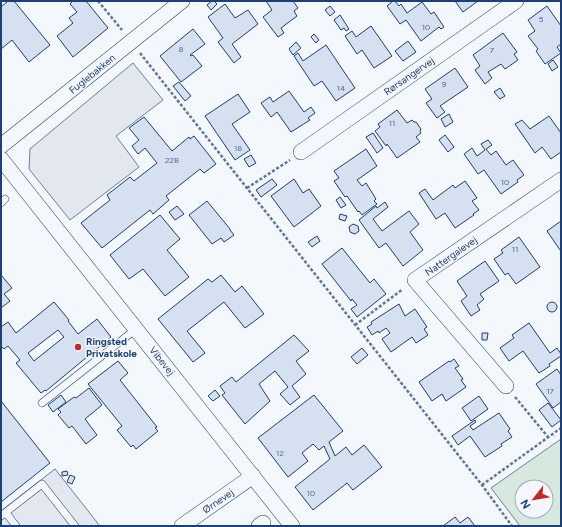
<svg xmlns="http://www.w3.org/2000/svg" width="562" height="527" font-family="Figtree,sans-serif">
<rect width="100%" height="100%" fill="#f4f7fb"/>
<path fill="#d7e8df" stroke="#687fa3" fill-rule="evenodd" d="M561,439V526H520L491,488ZM522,487H546V511H522Z"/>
<g fill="#e3e8f0" stroke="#687fa3">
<polygon points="133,63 163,100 116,136 139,167 70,220 29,169 30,149"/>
<polygon points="55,469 100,526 1,526 1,511"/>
</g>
<g fill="#d5e0f0" stroke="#1d3f73" fill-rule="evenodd">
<polygon points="8,1 14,1 50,45 29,62 12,40 1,49 1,7"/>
<polygon points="73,1 86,1 108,28 73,57 57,36 73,23 69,18 77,12 70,4"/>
<polygon points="212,1 214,1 217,4 211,10 207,5"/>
<polygon points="266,1 293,1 298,8 294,11 297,16 281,28 284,33 278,37 263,17 272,10"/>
<polygon points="393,1 395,1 399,6 401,4 407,13 422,2 431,14 434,12 444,27 441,29 439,27 421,41 406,20 400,24 387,6"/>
<polygon points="455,1 478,1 463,12"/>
<polygon points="225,4 235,18 248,10 258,24 232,44 241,57 234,63 218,42 223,38 208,17"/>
<polygon points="330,6 335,12 330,16 325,10"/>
<polygon points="547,6 561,26 561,44 557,47 561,53 545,64 536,51 538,49 528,36 535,31 528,20"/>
<polygon points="340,15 349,29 346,31 344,28 341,30 334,20"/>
<polygon points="371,26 392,56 374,68 362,50 357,54 345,36 352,31 356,37"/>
<polygon points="193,29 205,44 190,55 191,56 193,55 202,66 181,82 160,56"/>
<polygon points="503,33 517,52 514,54 518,60 505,69 501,64 488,72 492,78 485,84 475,70 480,66 473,55"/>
<polygon points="314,34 319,40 316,43 311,37"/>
<polygon points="408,41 416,52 403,61 395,51"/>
<polygon points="296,42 301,48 293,55 289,49"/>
<polygon points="326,45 355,88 336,101 322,81 314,86 294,56 298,53 303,61"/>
<polygon points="553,60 558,67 552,71 548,64"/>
<polygon points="455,68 468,87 440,106 445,112 437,118 426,103 432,99 425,89"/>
<polygon points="179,82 191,96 185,101 173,86"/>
<polygon points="500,88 505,96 500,99 494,92"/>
<polygon points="289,91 304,112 311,107 315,113 308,118 310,120 291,132 277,112 271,117 261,103 270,97 273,102"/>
<polygon points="238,94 250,112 232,124 250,150 235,160 205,116"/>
<polygon points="397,110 407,123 412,120 414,122 416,122 421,129 420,131 421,133 416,137 420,142 397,158 387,144 386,146 375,131 380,127 378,124"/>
<polygon points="449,114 453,122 445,127 441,119"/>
<polygon points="549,116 561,133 561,152 551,159 542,147 535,153 515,124 522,120 530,129"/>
<polygon points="144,117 172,151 189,137 190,139 194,136 216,164 204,173 200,169 166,196 169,200 153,214 150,210 102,248 81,223 110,200 107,195 130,177 134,181 157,163 145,148 138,154 132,146 139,140 129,128"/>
<polygon points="373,133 383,148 377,153 366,137"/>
<polygon points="445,135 454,147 448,152 439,140"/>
<polygon points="488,140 492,145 486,149 491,155 496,151 506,165 513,160 524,175 517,180 518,182 501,194 484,170 478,174 464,154 472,148 477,156 485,150 481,144"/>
<polygon points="366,149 377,166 357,180 362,186 366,183 376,199 374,201 377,204 362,215 359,211 358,212 347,196 345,197 334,181 339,178 334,171"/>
<polygon points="251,155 256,163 249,167 244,159"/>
<polygon points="272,179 277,185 261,197 256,190"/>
<polygon points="294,179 303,193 309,189 321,206 294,227 271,196"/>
<polygon points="465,181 477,198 472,201 479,210 473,214 474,215 455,228 445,213 436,219 419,193 425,189 433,200 453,185 455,188"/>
<polygon points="340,197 346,205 341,208 336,200"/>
<polygon points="207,201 230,229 230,230 234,235 224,242 221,238 212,244 189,215"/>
<polygon points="385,202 388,207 373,219 382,231 409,211 419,224 410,232 423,250 403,266 386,243 379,248 359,220 376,206 377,208"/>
<polygon points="177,206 184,214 175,220 169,212"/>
<polygon points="340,214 347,216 345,221 339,219"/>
<polygon points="160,215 180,239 167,250 189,277 165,296 143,269 129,279 110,255"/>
<polygon points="561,221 561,250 560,250 547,231"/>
<polygon points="353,224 358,226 359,231 355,234 350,232 349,227"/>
<polygon points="317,236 320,241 312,247 308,242"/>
<polygon points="519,237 540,267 516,284 508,273 505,275 494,259 503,253 501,250"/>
<polygon points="342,248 370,283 374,279 386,294 357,317 351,309 357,305 352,299 351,301 322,264"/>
<polygon points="485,261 499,281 480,294 484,299 477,305 480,310 471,316 461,301 467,296 457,281"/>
<polygon points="1,275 12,288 4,294 10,301 1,308"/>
<polygon points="221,275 235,292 242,286 264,314 245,328 224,302 187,331 205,353 193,362 158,319 208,279 212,282"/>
<circle cx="552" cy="307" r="5"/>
<path d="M54,302L69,320L68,321L78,334L97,319L111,337L46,391L45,390L41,393L16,363L20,360L8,346L4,349L1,346V327L8,322L16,333ZM58,330L64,337L34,361L28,353Z"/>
<polygon points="399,304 405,316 415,309 427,327 424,329 428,335 416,343 412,337 391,352 382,339 390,333 386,328 379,333 378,331 372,335 367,327 372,324 371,322"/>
<polygon points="529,323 550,353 557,348 561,354 561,356 549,364 550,366 539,373 523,351 509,361 500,348 514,338 512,335"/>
<polygon points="482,333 488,333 487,340 482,340"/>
<polygon points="294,335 309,351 296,361 306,374 292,386 300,397 290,405 280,394 288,387 275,371 259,384 270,401 245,424 222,395 225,393 220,386 232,377 236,382"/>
<polygon points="362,348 368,355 357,364 351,357"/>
<polygon points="454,359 459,366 455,368 463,379 461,380 466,387 446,401 442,394 432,401 419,382 449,361 450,362"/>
<polygon points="118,361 128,373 120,380 157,427 155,428 158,431 136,449 133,445 131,447 117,430 122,426 88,384"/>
<polygon points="557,369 561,375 561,402 553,408 536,384"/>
<polygon points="89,388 102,405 85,419 97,435 86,444 72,426 69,428 58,415 61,412 58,409 74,397 76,398"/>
<polygon points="215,390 220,396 213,401 208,396"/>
<polygon points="61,395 66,402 53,412 48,405"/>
<polygon points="314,395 343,431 329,442 335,456 346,447 352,455 364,445 382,467 353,490 347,483 313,510 295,487 330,459 324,446 319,450 313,444 302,453 308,461 288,477 258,438"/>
<polygon points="479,396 488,409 471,421 462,408"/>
<polygon points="1,401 50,463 1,502"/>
<polygon points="548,403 561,420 552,427 539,410"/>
<polygon points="499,413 510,429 508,431 512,437 501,444 502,446 485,457 470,436 458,445 452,436 475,420 476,422 470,426 473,430"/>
<polygon points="67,471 68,475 62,476 62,472"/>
<polygon points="70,475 75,477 72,484 67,482"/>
<polygon points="455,517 460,523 468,517 475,526 443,526"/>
</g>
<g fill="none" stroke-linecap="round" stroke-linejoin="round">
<g stroke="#1d3f73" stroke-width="8">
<g id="lane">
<polyline points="1,203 5,199"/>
<polyline points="42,403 136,329"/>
<polyline points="6,513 16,526"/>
<polyline points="1,516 42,484 75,526"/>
</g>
</g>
<g stroke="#1d3f73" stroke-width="16">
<g id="street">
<polyline points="1,146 182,1"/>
<polyline points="301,152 516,1"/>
<polyline points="1,159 292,526"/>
<polyline points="506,386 415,280 561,180"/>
<polyline points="182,526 253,476"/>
<polyline points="259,526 263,523"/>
</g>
</g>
<g stroke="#5e769c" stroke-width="2.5" stroke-dasharray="3 2" stroke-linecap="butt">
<polyline points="98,1 122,30"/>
<polyline points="140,53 482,485 512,526"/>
<polyline points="247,188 290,160"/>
<polyline points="355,325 403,289"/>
<polyline points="515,397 548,437"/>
<polyline points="482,485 561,428"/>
</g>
<use href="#lane" stroke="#f4f7fb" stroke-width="7"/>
<use href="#street" stroke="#f4f7fb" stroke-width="15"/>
</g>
<circle fill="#c62828" stroke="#f4f7fb" stroke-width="1.5" cx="78" cy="347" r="4"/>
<g text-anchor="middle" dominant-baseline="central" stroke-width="3" stroke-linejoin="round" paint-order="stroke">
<g font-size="8" fill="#4b6792">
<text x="541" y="19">5</text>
<text x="426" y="27">10</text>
<text x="181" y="49">8</text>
<text x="492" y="50">7</text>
<text x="444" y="84">9</text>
<text x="341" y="88">14</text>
<text x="392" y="123">11</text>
<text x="238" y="148">18</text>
<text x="172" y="160">22B</text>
<text x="505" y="182">10</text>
<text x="515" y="249">11</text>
<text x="550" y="391">17</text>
<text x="280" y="453">12</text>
<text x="311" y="493">10</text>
</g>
<g font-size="10" fill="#1d3f73" stroke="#f4f7fb">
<text transform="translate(92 74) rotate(-39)">Fuglebakken</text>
<text transform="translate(409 76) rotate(-35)">Rørsangervej</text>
<text transform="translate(451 256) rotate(-35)">Nattergalevej</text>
<text transform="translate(162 361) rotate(51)">Vibevej</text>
<text transform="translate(218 501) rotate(-35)">Ørnevej</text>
</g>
<g font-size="10" font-weight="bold" fill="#1d3f73" stroke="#f4f7fb" text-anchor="start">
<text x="86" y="341">Ringsted<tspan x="86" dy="12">Privatskole</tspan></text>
</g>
</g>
<rect width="562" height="527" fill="none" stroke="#1d3f73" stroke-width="4"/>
<g transform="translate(534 499) rotate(239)"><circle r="19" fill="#f4f7fb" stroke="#9eadc5"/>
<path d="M0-3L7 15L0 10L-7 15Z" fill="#c62828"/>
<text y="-6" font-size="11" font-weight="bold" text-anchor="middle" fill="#1d3f73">N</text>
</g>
</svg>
